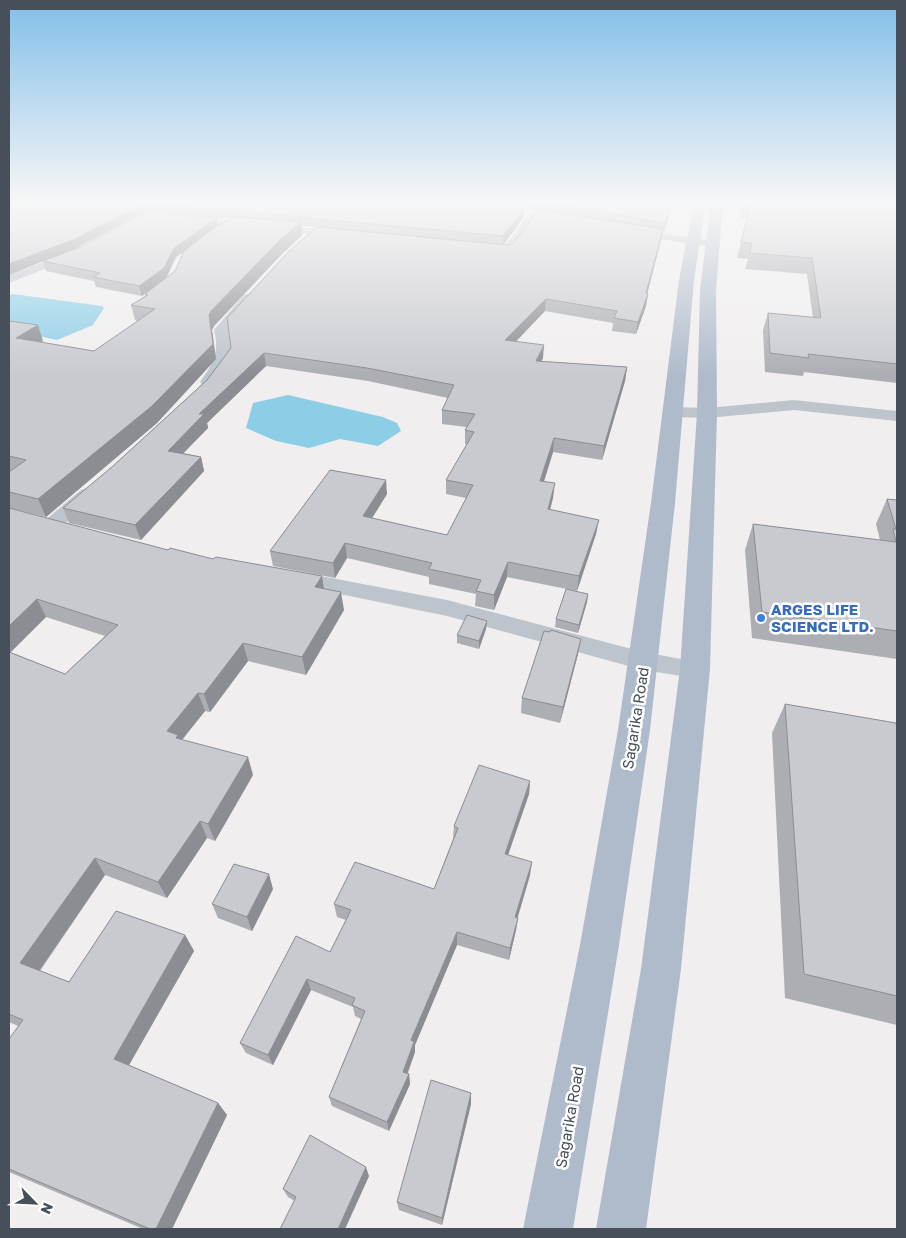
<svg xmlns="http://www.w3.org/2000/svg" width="906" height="1238" font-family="'Golos Text',sans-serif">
<rect width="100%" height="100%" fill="#f0eeee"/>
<g fill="#8dcee7">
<polygon points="13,294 102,306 104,308 93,325 57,340 9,330 9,295"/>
<polygon points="288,395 383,417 397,423 401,431 378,446 340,439 309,448 276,441 246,428 253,403"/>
</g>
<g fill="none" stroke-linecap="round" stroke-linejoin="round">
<g fill="#bdc4cc" fill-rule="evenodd">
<polygon points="534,212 539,215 511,253 484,252 484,248 504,247 530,213"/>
<polygon points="188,216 316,229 322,232 316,235 184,221 183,219"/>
<polygon points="631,229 713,241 719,244 713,247 627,234 627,230"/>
<polygon points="73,251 77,252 77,256 9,283 9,275"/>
<path d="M249,294L255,298L228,330C235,354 227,367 213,385H203L200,382C213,364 220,353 214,330L244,295Z"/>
<polygon points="794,400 897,411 897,421 794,410 707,418 673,417 665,412 673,407 707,408"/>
<polygon points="88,488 95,490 97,494 95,498 56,531 49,533 42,531 39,527 42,523 81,490"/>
<polygon points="294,571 447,600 643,652 703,663 707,669 703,675 695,678 643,670 447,616 286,583 283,578 286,573"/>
</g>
<g fill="#afbbcb" fill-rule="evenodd">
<polygon points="694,203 706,203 694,280 675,503 650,730 619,945 573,1229 523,1229 580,945 618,730 651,503 679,280"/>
<polygon points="711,203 723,203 716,290 717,413 710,669 681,969 646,1229 596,1229 641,969 680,669 697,413 700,290"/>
</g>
</g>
<g fill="#acaeb3" fill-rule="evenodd">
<path d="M9,203H485L524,209V217L504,244L507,245L513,243L538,210L496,203H672L665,231H663L661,240L647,294H648L646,306L636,334L612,331L613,323L545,311L516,341L543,358L541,361L627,367L625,381L602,460L553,452L544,482L553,498L550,510L596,534L577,591L507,577L494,610L475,606L476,594L429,584V577L347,558L335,578L273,566L270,551L387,494L372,518L447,535L466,498L446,494V480L467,445L465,444V430L467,427L442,424V410L448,398L368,381L266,366L207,423L208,428L183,453L201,457L204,471L141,540L69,523L63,508L113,466L207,380L317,227L301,226L302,235L281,255L214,326L212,330L216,359L157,423L46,517L9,508L168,550L324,589L344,610L306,675L248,661L210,712L205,711L182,740L253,775L215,841L207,838L167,898L105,875L40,971L69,982L185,935L194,951L129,1065L218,1103L227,1115L172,1229H143L9,1172V1040L18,1026L9,1022V472L10,471H9V321L43,341L41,342L94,351L138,321L135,320L131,305L145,296V294L155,286L142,296L96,287L94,281L46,271L43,261L9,275ZM147,211L231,219L218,226L83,246L76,248ZM184,252L175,271L167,277L176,257ZM46,617L105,636L65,674L10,652Z"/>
<polygon points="740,203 897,203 897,383 804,372 803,376 765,372 763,330 768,313 813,318 807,274 745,269 748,259 737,258 747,218 740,218"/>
<polygon points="887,499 897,500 897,659 752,638 745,550 753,524 880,540 876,524"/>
<polygon points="588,594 587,602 578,633 555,627 556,619"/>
<polygon points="486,629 479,649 457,643 457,635"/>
<polygon points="581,639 578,654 560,723 521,713 522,698"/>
<polygon points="785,704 897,729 897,1025 785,998 772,733"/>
<polygon points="530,781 529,794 508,854 530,875 518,917 516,930 509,960 457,945 415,1045 415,1052 408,1073 409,1074 410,1084 389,1131 332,1106 329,1097 361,1019 355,1016 353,1007 311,990 273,1065 246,1053 240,1043 330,952 346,920 337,917 334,904 434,889 453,839 454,826"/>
<polygon points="273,889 252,931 218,918 212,904"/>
<polygon points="471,1093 471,1104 442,1225 399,1210 397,1202"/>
<polygon points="369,1176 345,1229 280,1229 295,1201 288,1197 283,1189"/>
</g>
<g fill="#8c8d92">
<polygon points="145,203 147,211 76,248 9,275 9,264"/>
<polygon points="524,209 524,217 503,245 503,236"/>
<polygon points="217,218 219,227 176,257 166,278 142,296 139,286 174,248"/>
<polygon points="301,222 302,235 281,255 214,326 212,330 216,359 157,423 46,517 38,499 209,315 211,311 279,241"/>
<polygon points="663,229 661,240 644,306 646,293"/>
<polygon points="648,294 646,306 636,334 638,322"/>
<polygon points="546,299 545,311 505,353 505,340"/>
<polygon points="38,325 43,341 23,353 16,338"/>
<polygon points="544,345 543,358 535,374 536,361"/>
<polygon points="264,353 266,366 207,423 208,428 172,465 168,451 199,414"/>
<polygon points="627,367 625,381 602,460 604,446"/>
<polygon points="554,438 553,452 539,496 540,481"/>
<polygon points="201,457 204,471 141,540 135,525"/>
<polygon points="386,480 387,494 364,531 363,516"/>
<polygon points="555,483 553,498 546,524 548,509"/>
<polygon points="599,520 596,534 577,591 579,576"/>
<polygon points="345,543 347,558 335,578 333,563"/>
<polygon points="508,562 507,577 494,610 494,595"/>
<polygon points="322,576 325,595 315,587"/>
<polygon points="341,592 344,610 306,675 302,657"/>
<polygon points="588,594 587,602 578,633 579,625"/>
<polygon points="37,599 46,617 9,654 9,626"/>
<polygon points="487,621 486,629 479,649 479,641"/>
<polygon points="581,639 578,654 560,723 563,707"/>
<polygon points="243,643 248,661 210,712 204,694"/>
<polygon points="198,693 205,711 181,741 167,731"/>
<polygon points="248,757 253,775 215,841 208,824"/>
<polygon points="530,781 529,794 504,867 505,854"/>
<polygon points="200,821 207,838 167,898 158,882"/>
<polygon points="95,858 105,875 34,978 20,963"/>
<polygon points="532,862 530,875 514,929 515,917"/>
<polygon points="269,874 273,889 252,931 247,917"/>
<polygon points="518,918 516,930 509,960 510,948"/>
<polygon points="457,932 457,945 415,1045 415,1052 404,1082 403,1072 411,1040"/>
<polygon points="185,935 194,951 125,1072 114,1059"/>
<polygon points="307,979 311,990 273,1065 268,1055"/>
<polygon points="409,1074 410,1084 389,1131 387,1122"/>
<polygon points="471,1093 471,1104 442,1225 442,1218"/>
<polygon points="218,1103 227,1115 172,1229 156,1229"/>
<polygon points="366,1167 369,1176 345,1229 338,1229"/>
</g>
<g fill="#c8cad0" stroke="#8c8d92">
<polygon points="9,203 485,203 524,209 503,236 145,203 73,240 9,264"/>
<polygon points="545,203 671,203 667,223"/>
<polygon points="744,203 897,203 897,364 808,354 809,358 770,353 768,313 821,318 812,258 749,253 752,244 741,242 751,204"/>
<polygon points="539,210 663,229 646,293 648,294 638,322 614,318 617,311 546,299 505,340 544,345 536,361 627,367 604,446 554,438 540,481 555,483 548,509 599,520 579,576 508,562 494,595 476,591 481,580 429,569 432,563 345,543 333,563 270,551 330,470 386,480 363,516 447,535 473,485 446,480 474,432 465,430 475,414 442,410 454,385 367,368 264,353 199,414 204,414 168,451 201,457 135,525 63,508 113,466 207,380 231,348 227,318 290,250 317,227 507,245 513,243"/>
<polygon points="147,212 217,218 174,248 164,268 139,286 93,277 100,273 43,261 83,246"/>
<polygon points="235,217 301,222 279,241 211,311 209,315 213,344 152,406 38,499 9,492 9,472 26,460 9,456 9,321 38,325 16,338 94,351 155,309 131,305 148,295 145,294 175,271 184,251 217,226"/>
<polygon points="887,499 897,500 897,631 762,612 753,524 896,542 893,529 896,529"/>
<polygon points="9,508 168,550 170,548 213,559 216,557 322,576 315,587 341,592 302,657 243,643 204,694 198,693 167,731 178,735 176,738 248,757 208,824 200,821 158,882 95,858 20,963 69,982 116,911 185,935 114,1059 218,1103 156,1229 150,1229 9,1169 9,1039 23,1020 9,1014 9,652 65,674 118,625 37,599 9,626"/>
<polygon points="566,589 588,594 579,625 556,619"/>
<polygon points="467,615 487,621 479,641 457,635"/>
<polygon points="551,630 581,639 563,707 522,698 544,631 550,632"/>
<polygon points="785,704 896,723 897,729 897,996 804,974"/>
<polygon points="479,765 530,781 505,854 532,862 515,917 518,918 510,948 457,932 411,1040 414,1042 403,1072 409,1074 387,1122 329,1097 365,1011 352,1005 355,998 307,979 268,1055 240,1043 296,936 330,952 351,910 334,904 355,862 434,889 458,828 454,826"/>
<polygon points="234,864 269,874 247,917 212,904"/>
<polygon points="431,1080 471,1093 442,1218 397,1202"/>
<polygon points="310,1135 366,1167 338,1229 339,1229 280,1229 296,1197 283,1189"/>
</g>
<linearGradient id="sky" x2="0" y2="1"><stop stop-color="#83bee8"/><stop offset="0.54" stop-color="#f8f7f7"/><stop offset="1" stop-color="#f8f7f7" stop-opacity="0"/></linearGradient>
<rect width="906" height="376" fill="url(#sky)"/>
<circle fill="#3f7fe0" stroke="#fff" stroke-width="2" cx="761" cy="618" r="5"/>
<g text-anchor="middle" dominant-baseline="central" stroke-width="5" stroke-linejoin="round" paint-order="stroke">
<g font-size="15" font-weight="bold" fill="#366cbe" stroke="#fff" text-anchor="start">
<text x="771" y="609">ARGES LIFE<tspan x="771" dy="17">SCIENCE LTD.</tspan></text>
</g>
<g font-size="15" fill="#47505a" stroke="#fff">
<text transform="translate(635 718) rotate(-81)">Sagarika Road</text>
<text transform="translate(569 1117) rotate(-80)">Sagarika Road</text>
</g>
</g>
<rect width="906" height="1238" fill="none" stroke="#47505a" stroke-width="20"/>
<g transform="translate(35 1203) rotate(114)" stroke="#ffffff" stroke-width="4" paint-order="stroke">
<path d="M0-4L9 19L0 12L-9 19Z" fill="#47505a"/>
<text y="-8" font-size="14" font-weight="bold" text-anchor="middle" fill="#47505a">N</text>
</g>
</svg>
